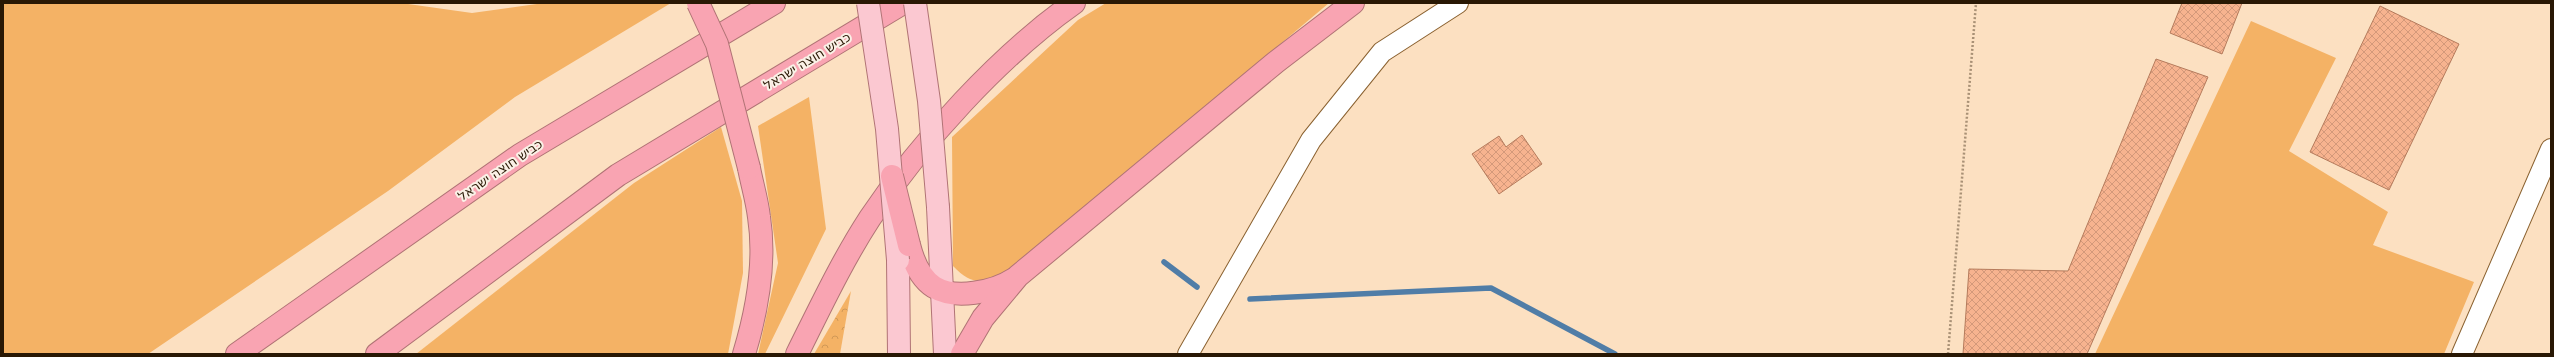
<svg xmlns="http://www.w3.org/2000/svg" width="2554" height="357" font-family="'DejaVu Sans','Noto Sans Hebrew',sans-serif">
<defs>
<pattern id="forest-crowns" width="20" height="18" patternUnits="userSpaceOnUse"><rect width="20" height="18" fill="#f4b265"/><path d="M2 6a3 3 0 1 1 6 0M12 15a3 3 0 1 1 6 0" fill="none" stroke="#d19856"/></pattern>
<pattern id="building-cross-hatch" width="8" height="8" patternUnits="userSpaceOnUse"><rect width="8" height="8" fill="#f7b38f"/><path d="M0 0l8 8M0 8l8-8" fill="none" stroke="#d4997a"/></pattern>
</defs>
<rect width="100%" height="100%" fill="#fce0c1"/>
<g fill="#f4b265">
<polygon points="3,3 401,3 472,13 544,3 671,3 515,97 388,191 148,354 3,354"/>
<path d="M1106,3H1329L1012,270C985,280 976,290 953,266L952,137L1078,20Z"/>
<polygon points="2251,21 2336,58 2289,151 2388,212 2373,245 2474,282 2444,354 2095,354"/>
<polygon points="809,97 826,229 765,354 758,354 778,263 758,126"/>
<polygon points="721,127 742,201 743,273 728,354 416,354 634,183"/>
</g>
<polygon fill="url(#forest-crowns)" points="851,291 840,354 814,354"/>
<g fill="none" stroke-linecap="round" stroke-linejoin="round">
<g stroke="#507da7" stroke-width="5.5">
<polyline points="1164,262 1197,287"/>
<polyline points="1250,299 1491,288 1615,354"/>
</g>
</g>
<g fill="url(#building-cross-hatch)" stroke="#b57b5c">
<polygon points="2182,3 2242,3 2222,54 2170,33"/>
<polygon points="2380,6 2459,44 2389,190 2310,152"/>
<polygon points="2156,59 2208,77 2087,354 1963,354 1969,269 2068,271"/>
<polygon points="1522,135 1542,164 1499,194 1472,154 1499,136 1506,147"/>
</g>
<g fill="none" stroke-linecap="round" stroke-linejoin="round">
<g stroke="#8a6130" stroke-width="22">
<g id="street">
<polyline points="1188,354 1311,140 1382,52 1458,3"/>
<polyline points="2462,354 2551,149"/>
</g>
</g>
<g stroke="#b07375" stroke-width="24">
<g id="primary">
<polyline points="938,207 945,354"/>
<polyline points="898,260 899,354"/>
</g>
</g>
<g stroke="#b07375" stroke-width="24">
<g id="highway">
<path d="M909,245C913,261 920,278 934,287C955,300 994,292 1014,279"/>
<polyline points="237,354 520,155 774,3"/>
<polyline points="377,354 618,175 903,3"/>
<path d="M744,354C757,311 766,262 759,217C757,200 752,184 749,168"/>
<path d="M797,354C820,308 842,261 870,218C921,142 999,56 1074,3"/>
<polyline points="962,354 983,318 1018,276 1276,62 1353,3"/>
</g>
</g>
<polyline stroke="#a99176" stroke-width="2.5" stroke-dasharray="2 2" stroke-linecap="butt" points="1948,354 1976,3"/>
<use href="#street" stroke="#fff" stroke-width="20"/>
<use href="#primary" stroke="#fbc8d1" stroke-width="22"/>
<use href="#highway" stroke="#f9a4b2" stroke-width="22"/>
<g stroke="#b07375" stroke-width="24" stroke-linecap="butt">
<g id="primary-bridge">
<polyline points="868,3 887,129 898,260"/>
<polyline points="915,3 929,101 938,207"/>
</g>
</g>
<g stroke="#b07375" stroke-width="24" stroke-linecap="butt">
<g id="highway-bridge">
<polyline points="698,3 717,44 749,168"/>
<polyline points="892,176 909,245"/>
</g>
</g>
<use href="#primary-bridge" stroke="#fbc8d1" stroke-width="22"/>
<use href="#highway-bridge" stroke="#f9a4b2" stroke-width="22"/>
</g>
<g text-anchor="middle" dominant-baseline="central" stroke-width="4" stroke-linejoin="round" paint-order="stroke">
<g font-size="13" fill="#291804" stroke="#faf1e7">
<text transform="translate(807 61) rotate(-31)">כביש חוצה ישראל</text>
<text transform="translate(500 170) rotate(-34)">כביש חוצה ישראל</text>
</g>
</g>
<rect width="2554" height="357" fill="none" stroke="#291804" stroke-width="8"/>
</svg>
